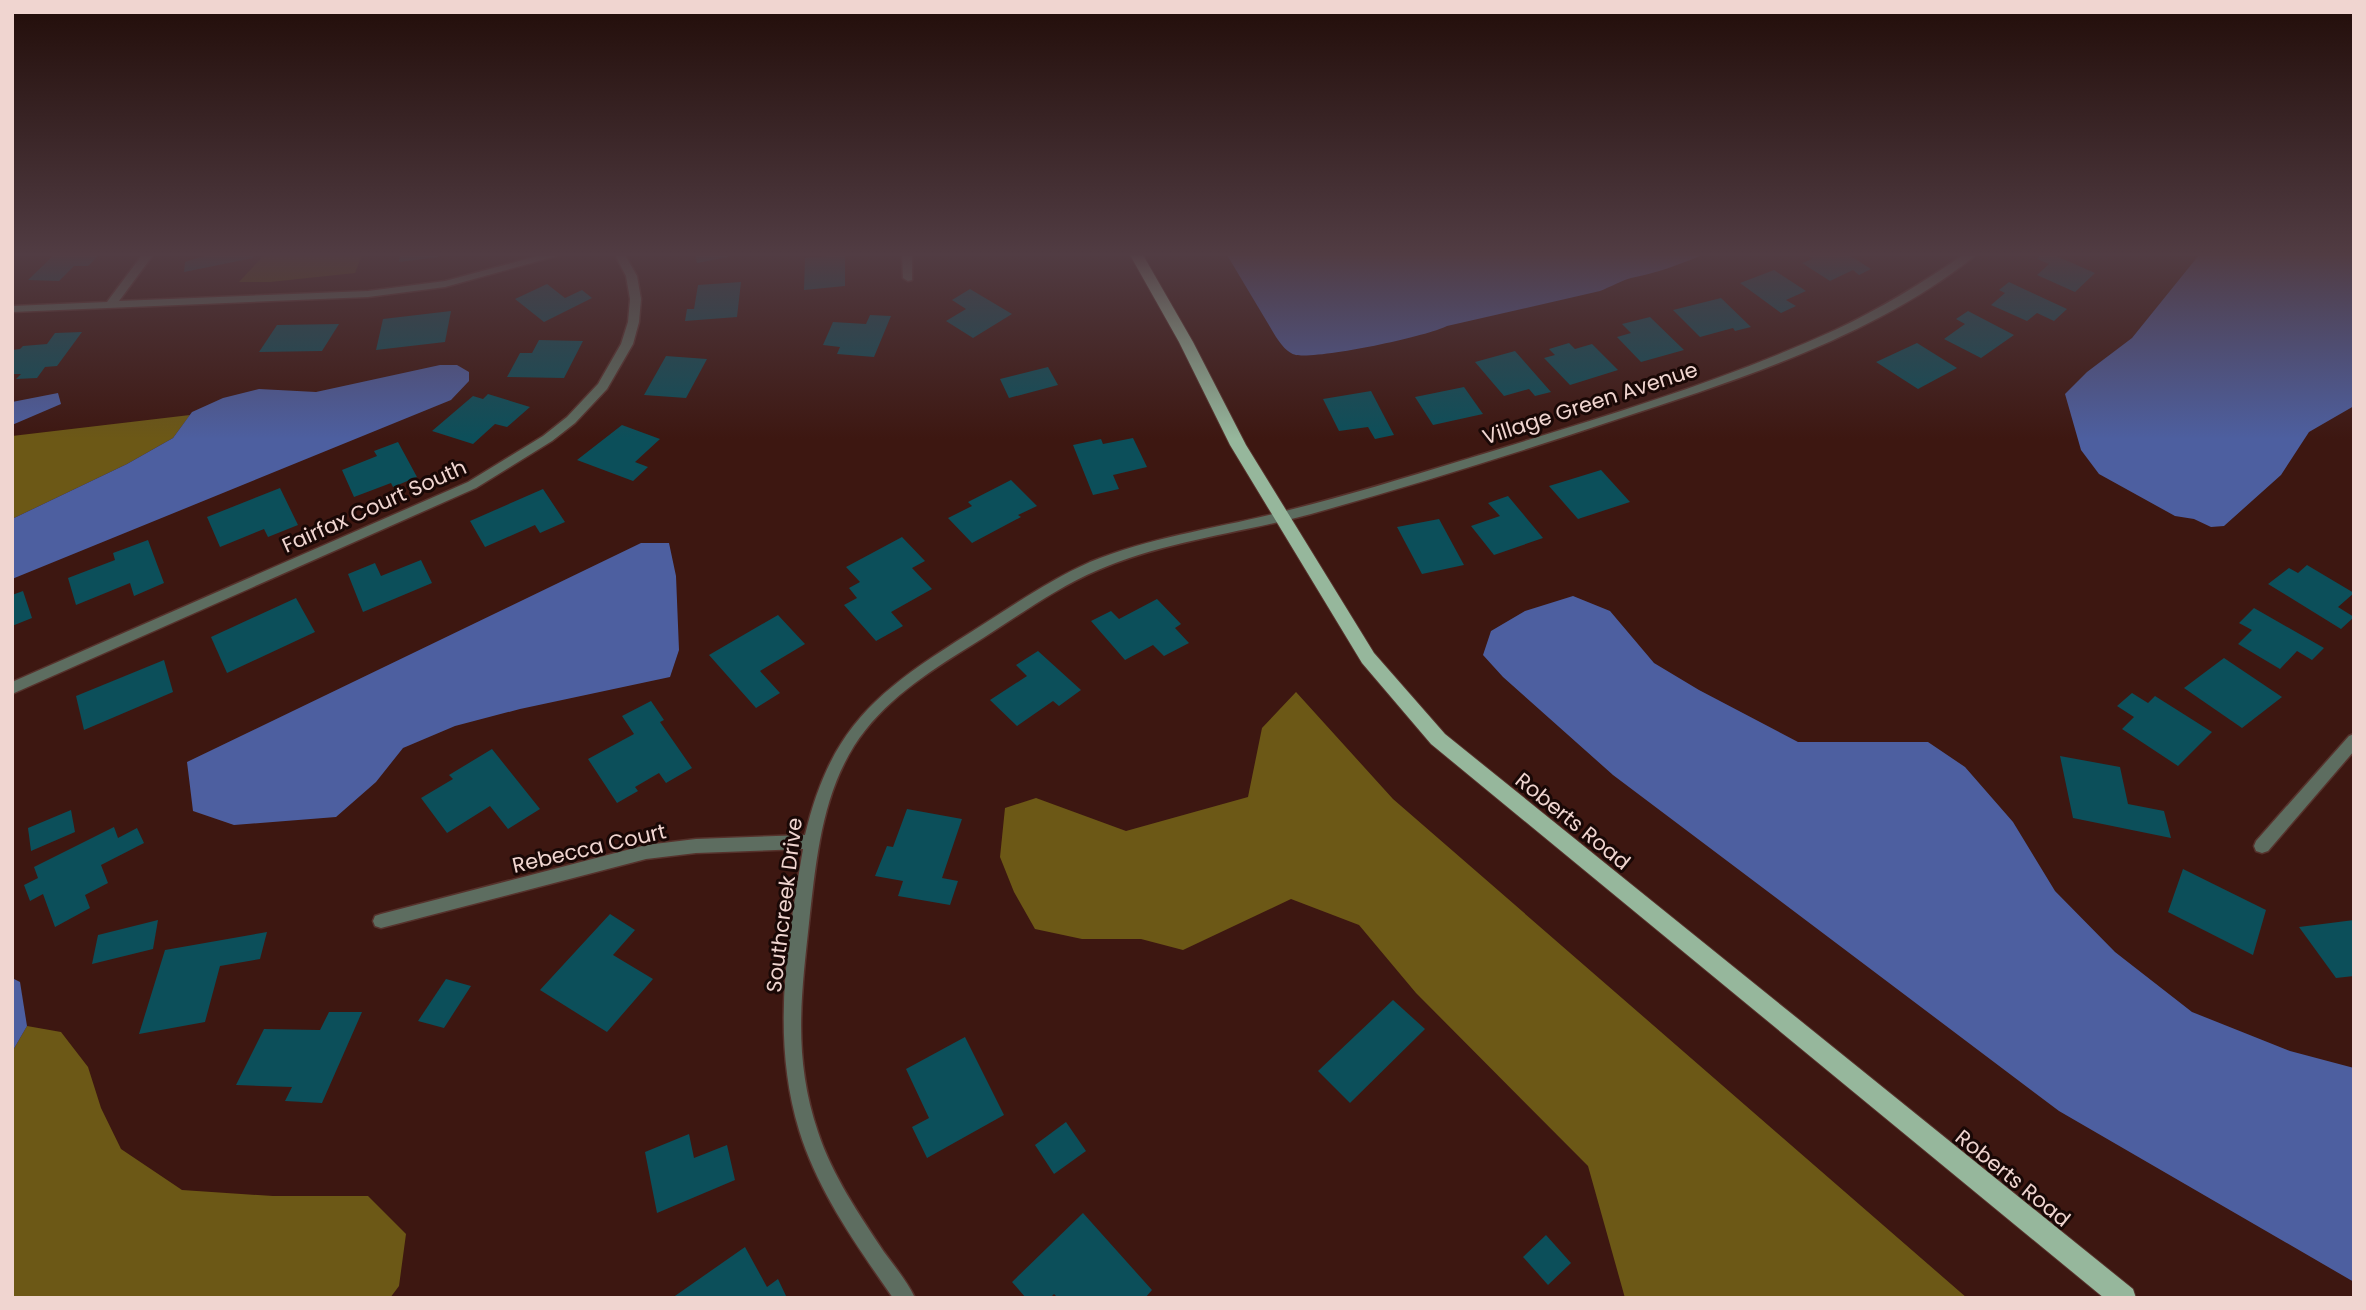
<svg xmlns="http://www.w3.org/2000/svg" width="2366" height="1310" font-family="Poppins,sans-serif">
<rect width="100%" height="100%" fill="#3d1711"/>
<polygon fill="#53420b" points="264,255 362,255 355,273 270,282 239,282"/>
<g fill="#6c5816">
<polygon points="190,415 173,438 127,464 12,519 12,436"/>
<polygon points="1296,692 1393,799 1967,1298 1625,1298 1588,1166 1416,993 1359,925 1291,899 1183,950 1141,939 1082,939 1035,929 1014,892 1000,857 1005,808 1036,798 1126,831 1248,797 1262,728"/>
<polygon points="27,1026 61,1032 88,1067 101,1108 121,1149 182,1190 273,1196 368,1196 406,1234 399,1286 390,1298 12,1298 12,1052"/>
</g>
<g fill="#4d5fa0">
<path d="M1227,255H1702C1679,265 1656,273 1631,278C1623,280 1610,287 1600,291L1447,326C1425,337 1320,359 1296,355C1287,353 1281,344 1276,337Z"/>
<polygon points="2199,255 2354,255 2354,406 2309,432 2281,475 2224,526 2211,527 2194,519 2175,516 2099,474 2081,450 2065,394 2087,372 2132,338"/>
<polygon points="440,365 457,365 469,372 469,381 451,400 12,579 12,519 127,464 173,438 192,412 223,398 259,389 316,392"/>
<polygon points="58,393 61,404 12,425 12,402"/>
<polygon points="641,543 669,543 676,576 679,650 670,677 520,709 455,726 403,748 376,782 336,817 234,825 193,811 187,762"/>
<polygon points="1573,596 1610,611 1654,663 1699,690 1798,742 1928,742 1965,767 2013,822 2055,891 2115,952 2192,1012 2290,1051 2354,1068 2354,1282 2059,1111 1613,775 1503,677 1483,655 1491,631 1525,611"/>
<polygon points="12,978 20,982 27,1026 12,1052"/>
</g>
<g fill="#0c4f5a">
<polygon points="54,255 99,255 88,266 74,266 59,281 28,280"/>
<polygon points="207,255 253,255 253,258 184,272 185,262"/>
<polygon points="400,255 438,255 438,257 399,262"/>
<polygon points="695,255 728,255 728,257 697,263"/>
<polygon points="838,255 845,255 845,286 804,290 805,258"/>
<polygon points="1807,255 1849,255 1871,269 1859,275 1853,270 1830,281 1802,263 1812,259"/>
<polygon points="2040,255 2054,255 2095,273 2075,292 2037,275 2049,264 2037,259"/>
<polygon points="1774,270 1806,291 1786,300 1796,306 1781,313 1740,283"/>
<polygon points="741,282 737,317 685,321 687,309 694,309 698,285"/>
<polygon points="2009,282 2067,309 2054,321 2037,313 2027,321 1991,305 2005,293 1999,290"/>
<polygon points="547,284 565,298 582,290 592,298 544,322 515,299"/>
<polygon points="970,289 1012,314 973,338 946,321 966,309 952,300"/>
<polygon points="1721,298 1751,327 1735,331 1733,328 1700,337 1673,310"/>
<polygon points="451,311 445,342 376,350 383,319"/>
<polygon points="1968,311 2014,335 1981,358 1944,339 1965,324 1956,319"/>
<polygon points="870,315 891,316 874,357 837,354 840,347 823,345 833,322 866,324"/>
<polygon points="1650,317 1684,350 1641,362 1617,337 1631,333 1622,324"/>
<polygon points="339,324 322,351 259,352 277,325"/>
<polygon points="82,332 57,366 45,367 37,378 16,379 21,374 12,374 12,350 20,349 23,346 47,344 55,333"/>
<polygon points="539,340 583,341 564,378 507,377 520,353 532,353"/>
<polygon points="1569,343 1575,349 1592,344 1618,370 1570,385 1544,358 1555,355 1549,349"/>
<polygon points="1917,343 1957,368 1918,389 1876,362"/>
<polygon points="1515,351 1551,392 1535,396 1529,389 1504,396 1475,362"/>
<polygon points="666,356 707,359 686,398 644,395"/>
<polygon points="1048,367 1058,385 1009,398 1000,379"/>
<polygon points="1464,387 1483,414 1433,425 1415,397"/>
<polygon points="1371,391 1394,435 1375,439 1368,427 1339,431 1323,399"/>
<polygon points="488,394 530,407 507,427 495,424 473,444 432,431 473,396 483,399"/>
<polygon points="622,425 660,439 635,462 648,467 633,481 577,460"/>
<polygon points="1133,438 1147,467 1113,475 1119,489 1093,495 1073,445 1101,439 1103,444"/>
<polygon points="398,442 417,477 393,487 391,483 354,497 342,470 377,456 374,451"/>
<polygon points="1601,470 1630,502 1578,519 1549,486"/>
<polygon points="1011,480 1037,506 1018,515 1021,517 972,543 948,518 972,506 968,502"/>
<polygon points="280,488 298,525 268,537 264,529 220,547 207,517"/>
<polygon points="543,489 565,522 540,533 535,525 485,547 470,521"/>
<polygon points="1508,496 1543,538 1494,555 1471,526 1500,516 1488,503"/>
<polygon points="1439,519 1464,565 1422,574 1397,527"/>
<polygon points="902,537 925,561 912,568 932,589 891,612 903,626 876,641 844,605 857,598 849,588 860,582 846,567"/>
<polygon points="148,540 164,583 134,596 130,583 76,605 68,578 115,560 113,553"/>
<polygon points="421,560 432,583 363,612 348,574 375,563 381,576"/>
<polygon points="2307,565 2354,593 2338,607 2354,617 2341,629 2268,584 2289,568 2298,573"/>
<polygon points="23,591 32,618 12,626 12,595"/>
<polygon points="296,598 315,632 227,673 211,637"/>
<polygon points="1157,599 1181,624 1175,628 1189,643 1164,656 1153,645 1125,660 1091,621 1111,611 1119,619"/>
<polygon points="2254,608 2324,648 2312,660 2297,651 2280,669 2238,644 2252,630 2239,623"/>
<polygon points="778,615 805,644 760,671 780,693 756,708 709,655"/>
<polygon points="1038,651 1081,690 1059,706 1053,701 1017,726 990,700 1027,676 1016,665"/>
<polygon points="2224,658 2282,697 2242,728 2184,688"/>
<polygon points="164,660 173,692 84,730 76,696"/>
<polygon points="2132,693 2148,703 2155,696 2212,732 2178,766 2122,729 2134,717 2117,706"/>
<polygon points="651,701 664,720 660,722 692,768 666,783 659,773 635,787 638,791 617,803 588,759 634,734 622,716"/>
<polygon points="492,749 540,809 508,829 490,806 447,833 421,798 453,779 449,775"/>
<polygon points="2060,756 2120,767 2128,804 2164,811 2171,838 2073,818"/>
<polygon points="907,809 962,819 942,878 958,881 950,905 898,896 903,881 875,876 887,846 893,847"/>
<polygon points="71,810 75,832 31,851 28,828"/>
<polygon points="114,827 118,838 137,828 144,843 101,865 108,883 85,895 90,908 55,927 43,894 30,901 24,885 38,878 34,867"/>
<polygon points="2183,869 2266,910 2253,955 2168,912"/>
<polygon points="610,914 635,930 613,955 653,979 607,1032 540,990"/>
<polygon points="158,920 153,949 92,964 98,935"/>
<polygon points="2354,920 2354,976 2336,978 2299,927"/>
<polygon points="267,932 260,959 220,966 205,1022 139,1034 165,950"/>
<polygon points="446,979 471,986 444,1028 418,1021"/>
<polygon points="1393,1000 1425,1029 1350,1103 1318,1071"/>
<polygon points="329,1012 362,1012 322,1103 285,1101 292,1087 236,1085 264,1029 320,1030"/>
<polygon points="965,1037 1004,1115 927,1158 912,1127 929,1118 906,1069"/>
<polygon points="1066,1122 1086,1151 1054,1174 1035,1145"/>
<polygon points="689,1134 694,1158 727,1145 735,1180 657,1213 645,1152"/>
<polygon points="1083,1213 1152,1290 1145,1298 1058,1298 1054,1294 1050,1298 1026,1298 1012,1282"/>
<polygon points="1546,1235 1571,1263 1548,1285 1523,1257"/>
<polygon points="745,1247 767,1287 778,1279 787,1298 672,1298"/>
</g>
<g fill="none" stroke-linecap="round" stroke-linejoin="round">
<g stroke="#56322c" stroke-width="3">
<g id="street">
<polygon points="142,255 153,255 119,301 368,291 445,281 541,255 560,255 445,287 368,297 12,312 12,306 107,302"/>
<polygon points="615,255 625,255 637,276 641,299 639,322 633,344 607,389 575,423 552,441 476,488 12,694 12,682 468,482 543,436 567,417 598,384 621,344 628,322 630,299 626,276"/>
<polygon points="902,255 912,255 912,280 908,281 903,278"/>
<path d="M1963,255H1976C1877,335 1738,380 1618,419C1517,453 1414,485 1311,514C1241,533 1165,541 1098,570C1053,589 1013,620 972,645C927,673 883,701 854,746C821,799 816,862 809,923C801,997 793,1058 818,1132C832,1175 859,1214 884,1252C895,1267 907,1281 915,1298H893C857,1246 818,1192 799,1130C771,1038 787,942 803,849L696,853L646,859L381,928L375,926L373,921L375,916L381,914L646,845L696,839L805,835C831,726 878,691 968,634C1008,609 1047,581 1090,562C1148,538 1212,529 1273,514C1336,499 1398,480 1460,461C1586,422 1715,385 1835,330C1880,309 1922,283 1963,255Z"/>
<polygon points="2354,734 2354,751 2268,851 2262,853 2256,851 2254,846 2256,841 2349,736"/>
</g>
</g>
<g stroke="#56322c" stroke-width="2">
<polygon id="primary" points="1130,255 1143,255 1193,342 1246,445 1374,653 1445,734 2133,1289 2136,1298 2104,1298 1431,744 1362,663 1230,445 1179,342"/>
</g>
<use href="#street" fill="#5d6d60" fill-rule="evenodd"/>
<use href="#primary" fill="#96b79c" fill-rule="evenodd"/>
</g>
<linearGradient id="sky" x2="0" y2="1"><stop stop-color="#220d09"/><stop offset="0.58" stop-color="#513c43"/><stop offset="1" stop-color="#513c43" stop-opacity="0"/></linearGradient>
<rect width="2366" height="439" fill="url(#sky)"/>
<g text-anchor="middle" dominant-baseline="central" stroke-width="6" stroke-linejoin="round" paint-order="stroke">
<g font-size="21" fill="#f0d5d0" stroke="#190806">
<text transform="translate(1590 403) rotate(-18)">Village Green Avenue</text>
<text transform="translate(374 506) rotate(-24)">Fairfax Court South</text>
<text transform="translate(1573 821) rotate(39)">Roberts Road</text>
<text transform="translate(589 848) rotate(-13)">Rebecca Court</text>
<text transform="translate(784 905) rotate(-83)">Southcreek Drive</text>
<text transform="translate(2013 1178) rotate(39)">Roberts Road</text>
</g>
</g>
<rect width="2366" height="1310" fill="none" stroke="#f0d5d0" stroke-width="28"/>
</svg>
